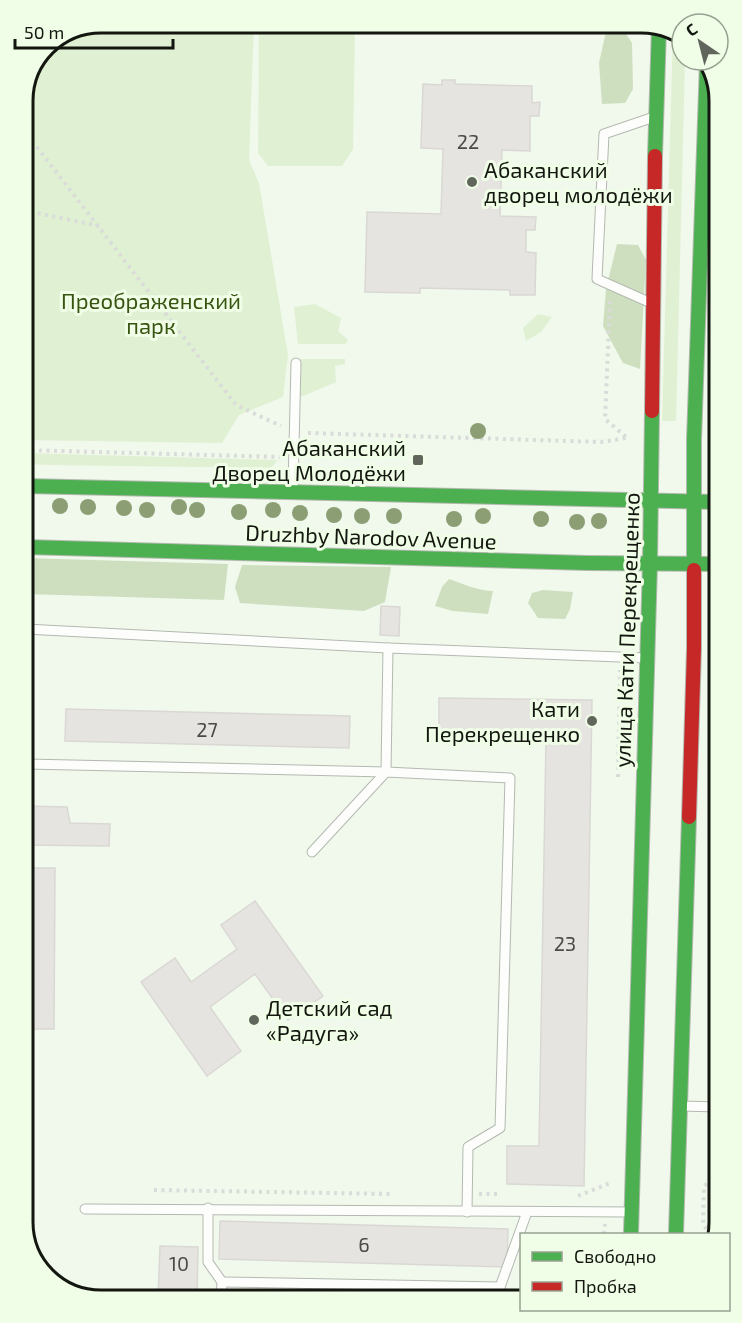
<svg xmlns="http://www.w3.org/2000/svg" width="742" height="1323" font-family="'Exo 2',sans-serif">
<rect width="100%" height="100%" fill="#f1f8ec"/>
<g fill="#e0f1d3">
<polygon points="101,23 254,23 249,160 259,183 288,355 283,397 239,415 222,443 24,440 23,96 46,45"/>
<polygon points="259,23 355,23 353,149 342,166 268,166 258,153"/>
<polygon points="673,32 682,36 682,60 685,60 676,421 662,421"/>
<polygon points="315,304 341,318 338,331 348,340 346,344 298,344 294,307"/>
<polygon points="538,314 552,317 541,332 526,341 523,328"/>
<polygon points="299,359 345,359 345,364 335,366 336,382 301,397"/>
<polygon points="24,453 278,460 271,468 48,465 25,464"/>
</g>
<g fill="#cedfc0">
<polygon points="621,26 632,43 633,89 625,103 602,104 599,63 607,27"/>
<polygon points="617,244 638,245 646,260 640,369 623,363 603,326 606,289"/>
<polygon points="25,558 228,564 224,600 25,594"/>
<polygon points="242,565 391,567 385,602 364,611 240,603 235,587"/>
<path d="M449,579C464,584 478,591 493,591L488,614L453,611L435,606L442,587Z"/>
<polygon points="543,590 573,592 570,609 565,619 538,618 528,603 532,593"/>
</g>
<g fill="#e6e4e0" stroke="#dad8d4" stroke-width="1.5">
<polygon points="442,80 455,80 455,84 532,86 532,103 540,102 539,116 530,116 530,151 502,150 500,216 536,217 535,230 526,230 526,252 536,253 535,295 510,295 510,290 420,288 420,293 365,292 367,212 441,214 443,149 421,148 423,84 442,85"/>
<polygon points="381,606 400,607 399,636 380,635"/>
<polygon points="439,698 592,700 584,1186 507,1184 507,1146 539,1146 546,740 439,739"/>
<polygon points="66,709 350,716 349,748 65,741"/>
<polygon points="26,806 67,807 70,823 110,824 109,846 26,845"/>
<polygon points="33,868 55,868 54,1029 32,1029"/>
<polygon points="255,901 323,996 288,1020 255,974 210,1007 241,1051 207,1076 141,982 175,958 191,982 237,949 221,925"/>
<polygon points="220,1221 508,1229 507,1267 219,1259"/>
<polygon points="160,1246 198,1247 197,1299 158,1300"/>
</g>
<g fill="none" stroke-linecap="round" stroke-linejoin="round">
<g stroke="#b3b9b0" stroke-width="11">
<g id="lane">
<polyline points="651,303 597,279 604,134 654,117"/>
<polyline points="293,488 296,363"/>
<polyline points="25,629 388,648 646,658"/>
<polyline points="26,764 386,772 388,648"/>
<polyline points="312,852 386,772 510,778 500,1128 468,1147 467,1212"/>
<polyline points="681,1106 719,1107"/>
<polyline points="208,1208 208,1262 222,1282 221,1299"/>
<polyline points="85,1209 632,1212"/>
<polyline points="222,1282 500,1287 500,1296"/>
<polyline points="500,1287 527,1212"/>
</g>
</g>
<g stroke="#b3b9b0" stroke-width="16">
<g id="fast">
<polyline points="655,156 659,27"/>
<polyline points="25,486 716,502"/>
<polyline points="25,547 587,563 716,564"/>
<polyline points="694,570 694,440 707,62"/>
<polyline points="631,1234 650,563 652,411"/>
<polyline points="676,1234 689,817"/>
</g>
</g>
<g stroke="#b3b9b0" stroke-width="16">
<g id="jam">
<polyline points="652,411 655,156"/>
<polyline points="689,817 694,648 694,570"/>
</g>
</g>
<g stroke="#d9dcd8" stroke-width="4" stroke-dasharray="3 4.5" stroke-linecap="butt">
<polyline points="244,23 248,25"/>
<polyline points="23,129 236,405 281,426"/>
<polyline points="23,148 34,144"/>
<polyline points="23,210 99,226"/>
<polyline points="610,301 605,419 626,437"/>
<polyline points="308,433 601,442 626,438"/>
<polyline points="24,450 281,457"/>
<polyline points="618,777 620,670"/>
<polyline points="154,1190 391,1194"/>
<polyline points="479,1194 499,1194"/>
<polyline points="578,1196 610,1183"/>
<polyline points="604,1234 605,1224"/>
<polyline points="712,1234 703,1225 704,1186 719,1175"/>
</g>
<use href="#lane" stroke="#fdfefc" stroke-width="9"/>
<use href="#fast" stroke="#4caf50" stroke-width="14"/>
<use href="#jam" stroke="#c62828" stroke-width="14"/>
</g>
<g fill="#8b9e74">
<circle cx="478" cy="431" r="8"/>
<circle cx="60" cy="506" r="8"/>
<circle cx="88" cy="507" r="8"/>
<circle cx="179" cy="507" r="8"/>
<circle cx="124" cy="508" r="8"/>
<circle cx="147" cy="510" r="8"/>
<circle cx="197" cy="510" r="8"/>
<circle cx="273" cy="510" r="8"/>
<circle cx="239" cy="512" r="8"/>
<circle cx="300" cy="513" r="8"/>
<circle cx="334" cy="515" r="8"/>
<circle cx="362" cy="516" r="8"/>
<circle cx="394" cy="516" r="8"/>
<circle cx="483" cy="516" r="8"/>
<circle cx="454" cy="519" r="8"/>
<circle cx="541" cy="519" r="8"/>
<circle cx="599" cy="521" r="8"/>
<circle cx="577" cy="522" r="8"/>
</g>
<g fill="#61665c" stroke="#f0fde7" stroke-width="2">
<circle cx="472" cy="182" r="6"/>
<rect x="412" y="454" width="12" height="12" rx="3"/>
<circle cx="592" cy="721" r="6"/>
<circle cx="254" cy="1020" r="6"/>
</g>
<g text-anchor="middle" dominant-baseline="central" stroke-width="6" stroke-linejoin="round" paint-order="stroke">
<g font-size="20" fill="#494b44">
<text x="468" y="141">22</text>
<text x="207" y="729">27</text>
<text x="565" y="943">23</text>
<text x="364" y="1244">6</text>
<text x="179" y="1263">10</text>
</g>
<g font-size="22" fill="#13170f" stroke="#f0fde7" text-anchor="start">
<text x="484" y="169">Абаканский<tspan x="484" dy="25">дворец молодёжи</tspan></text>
<text x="406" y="447" text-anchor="end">Абаканский<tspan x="406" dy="25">Дворец Молодёжи</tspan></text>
<text x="580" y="708" text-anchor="end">Кати<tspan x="580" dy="25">Перекрещенко</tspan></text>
<text x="266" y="1007">Детский сад<tspan x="266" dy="25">«Радуга»</tspan></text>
</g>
<g font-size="22" fill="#375511" stroke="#f0fde7">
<text x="151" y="300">Преображенский<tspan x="151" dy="25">парк</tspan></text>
</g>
<g font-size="22" fill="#13170f" stroke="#f0fde7">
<text transform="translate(371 536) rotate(2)">Druzhby Narodov Avenue</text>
<text transform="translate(626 630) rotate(-88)">улица Кати Перекрещенко</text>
</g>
</g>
<path d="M0 0H742V1323H0ZM101 33H641A68 68 0 0 1 709 101V1222A68 68 0 0 1 641 1290H101A68 68 0 0 1 33 1222V101A68 68 0 0 1 101 33Z" fill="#f0fde7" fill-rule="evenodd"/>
<path fill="none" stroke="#13170f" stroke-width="3" d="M101 33H641A68 68 0 0 1 709 101V1222A68 68 0 0 1 641 1290H101A68 68 0 0 1 33 1222V101A68 68 0 0 1 101 33Z"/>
<rect x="520" y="1233" width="210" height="78" fill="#f0fde7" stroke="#98a191" stroke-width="1.5"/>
<rect x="532" y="1252" width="30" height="9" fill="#4caf50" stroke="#98a191" stroke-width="1.5"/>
<text x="574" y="1263" font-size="18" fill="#13170f">Свободно</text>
<rect x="532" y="1282" width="30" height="9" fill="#c62828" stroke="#98a191" stroke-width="1.5"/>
<text x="574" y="1293" font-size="18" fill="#13170f">Пробка</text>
<g transform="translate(700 42) rotate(325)"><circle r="28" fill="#f0fde7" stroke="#98a191" stroke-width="1.5"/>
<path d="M0-4.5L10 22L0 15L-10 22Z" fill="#61665c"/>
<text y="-9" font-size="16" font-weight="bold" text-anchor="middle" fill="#13170f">С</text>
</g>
<path d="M15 39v9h158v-9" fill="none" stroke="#13170f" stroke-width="3"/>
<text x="24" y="39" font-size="18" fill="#13170f" stroke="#f0fde7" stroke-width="4.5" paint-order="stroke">50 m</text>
</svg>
